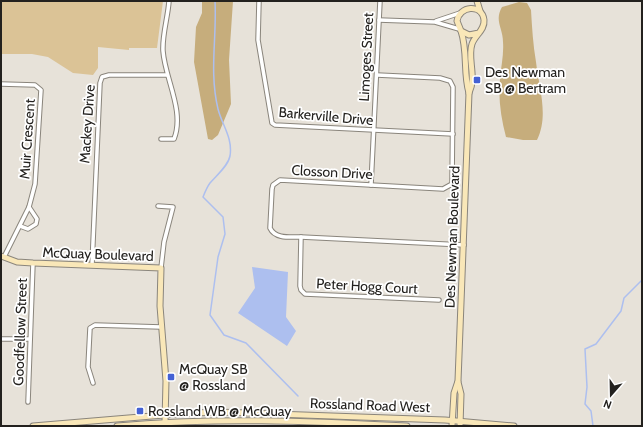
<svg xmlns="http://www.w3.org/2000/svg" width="643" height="427" font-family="Cabin,sans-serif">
<rect width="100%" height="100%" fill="#e7e2d9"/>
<polygon fill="#dbc396" points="1,1 163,1 157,48 129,48 129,50 98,47 98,68 93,75 73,73 48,57 32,54 1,54"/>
<g fill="#c6ad7c">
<polygon points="202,1 233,1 229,60 231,104 218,135 212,140 208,139 194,62 196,27 202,13"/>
<path d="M519,2L527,3L531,10C532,27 533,45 536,62C539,88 549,116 537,140H523L506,137C501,118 498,98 500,79C501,67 504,54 503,42C503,28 494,21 502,7Z"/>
</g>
<polygon fill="#adbfef" points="252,267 288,272 286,317 296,331 287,346 238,313 255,288"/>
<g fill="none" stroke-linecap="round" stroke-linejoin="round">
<g stroke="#adbfef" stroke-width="1.5">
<path d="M215,1C217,38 209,71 218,109C222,125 233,138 230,156C228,166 217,175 210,183C207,187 205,192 203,197L223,217L225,234L218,257L210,315L224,335L246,343L298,396"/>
<polyline points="593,426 591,411 585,404 587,387 585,349 596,344 621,311 624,298 642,280"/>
</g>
<g stroke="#8a857c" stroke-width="5.5">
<g id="street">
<polyline points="259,1 258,40 272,123 275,125 453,134"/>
<polyline points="379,20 435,22 459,29"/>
<polyline points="436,21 460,13"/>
<path d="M377,75L440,78L450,81L453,87L452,184L443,189L280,180L273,185L272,189L270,228C275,239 290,237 301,237L464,245"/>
<polyline points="1,84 35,85 41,90 35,184 29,207 4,257"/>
<path d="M161,139H174C185,111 165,79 163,51C162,35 168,17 169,1"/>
<polyline points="371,185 380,1"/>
<polyline points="158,206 173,207 164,242 161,268"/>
<polyline points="20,226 28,229 36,224 37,219 29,207"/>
<polyline points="301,237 300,286 301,290 305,294 439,300"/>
<polyline points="92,265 100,83 102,77 109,75 167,75"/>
<polyline points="1,339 30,339"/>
<polyline points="93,383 88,367 90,328 95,325 161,327"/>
<polyline points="28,402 33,263"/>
</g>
</g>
<g stroke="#8a857c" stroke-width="7">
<g id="secondary">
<polyline points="477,1 480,11"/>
<path d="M469,93C477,76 467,59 472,44C475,35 485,30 484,20C482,3 459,6 457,21L461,31L469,35L479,33"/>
<polyline points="1,256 17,262 33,263 161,268 160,306 166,381 165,422"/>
<polyline points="458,382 461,394 460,426"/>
<polyline points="33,426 176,414 217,412 445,420 514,426"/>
<path d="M117,426C214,417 310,421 407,426"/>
<path d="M452,426L454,393L458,381L469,93C463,73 468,52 461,31"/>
</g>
</g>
<use href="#street" stroke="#fff" stroke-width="3.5"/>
<use href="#secondary" stroke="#f9e7b8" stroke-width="5"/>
</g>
<g fill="#4461d4" stroke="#fff" stroke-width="1.5">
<rect x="473" y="76" width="8" height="8" rx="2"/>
<rect x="167" y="373" width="8" height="8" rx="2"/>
<rect x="136" y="407" width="8" height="8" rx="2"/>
</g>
<g text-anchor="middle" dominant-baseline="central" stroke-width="3.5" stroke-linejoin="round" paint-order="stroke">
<g font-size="14" fill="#23211e" stroke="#fff">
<text transform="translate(366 57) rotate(-87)">Limoges Street</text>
<text transform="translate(326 116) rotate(5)">Barkerville Drive</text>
<text transform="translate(87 124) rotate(-86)">Mackey Drive</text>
<text transform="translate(27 139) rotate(-86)">Muir Crescent</text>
<text transform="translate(332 172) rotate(3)">Closson Drive</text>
<text transform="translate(452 237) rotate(-88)">Des Newman Boulevard</text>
<text transform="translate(98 254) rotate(2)">McQuay Boulevard</text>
<text transform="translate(367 286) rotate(3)">Peter Hogg Court</text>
<text transform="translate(20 332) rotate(-88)">Goodfellow Street</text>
<text transform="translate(370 405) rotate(2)">Rossland Road West</text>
</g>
<g font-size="14" fill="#23211e" stroke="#fff" text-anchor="start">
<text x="485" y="72">Des Newman<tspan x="485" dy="16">SB @ Bertram</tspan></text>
<text x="179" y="369">McQuay SB<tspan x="179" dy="16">@ Rossland</tspan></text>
<text x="148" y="411">Rossland WB @ McQuay</text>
</g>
</g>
<rect width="643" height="427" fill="none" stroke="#23211e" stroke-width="4"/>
<g transform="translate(611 395) rotate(200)" stroke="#ffffff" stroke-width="3" paint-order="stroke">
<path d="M0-3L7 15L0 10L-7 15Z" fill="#23211e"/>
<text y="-6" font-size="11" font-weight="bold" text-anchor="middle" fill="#23211e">N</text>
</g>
</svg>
